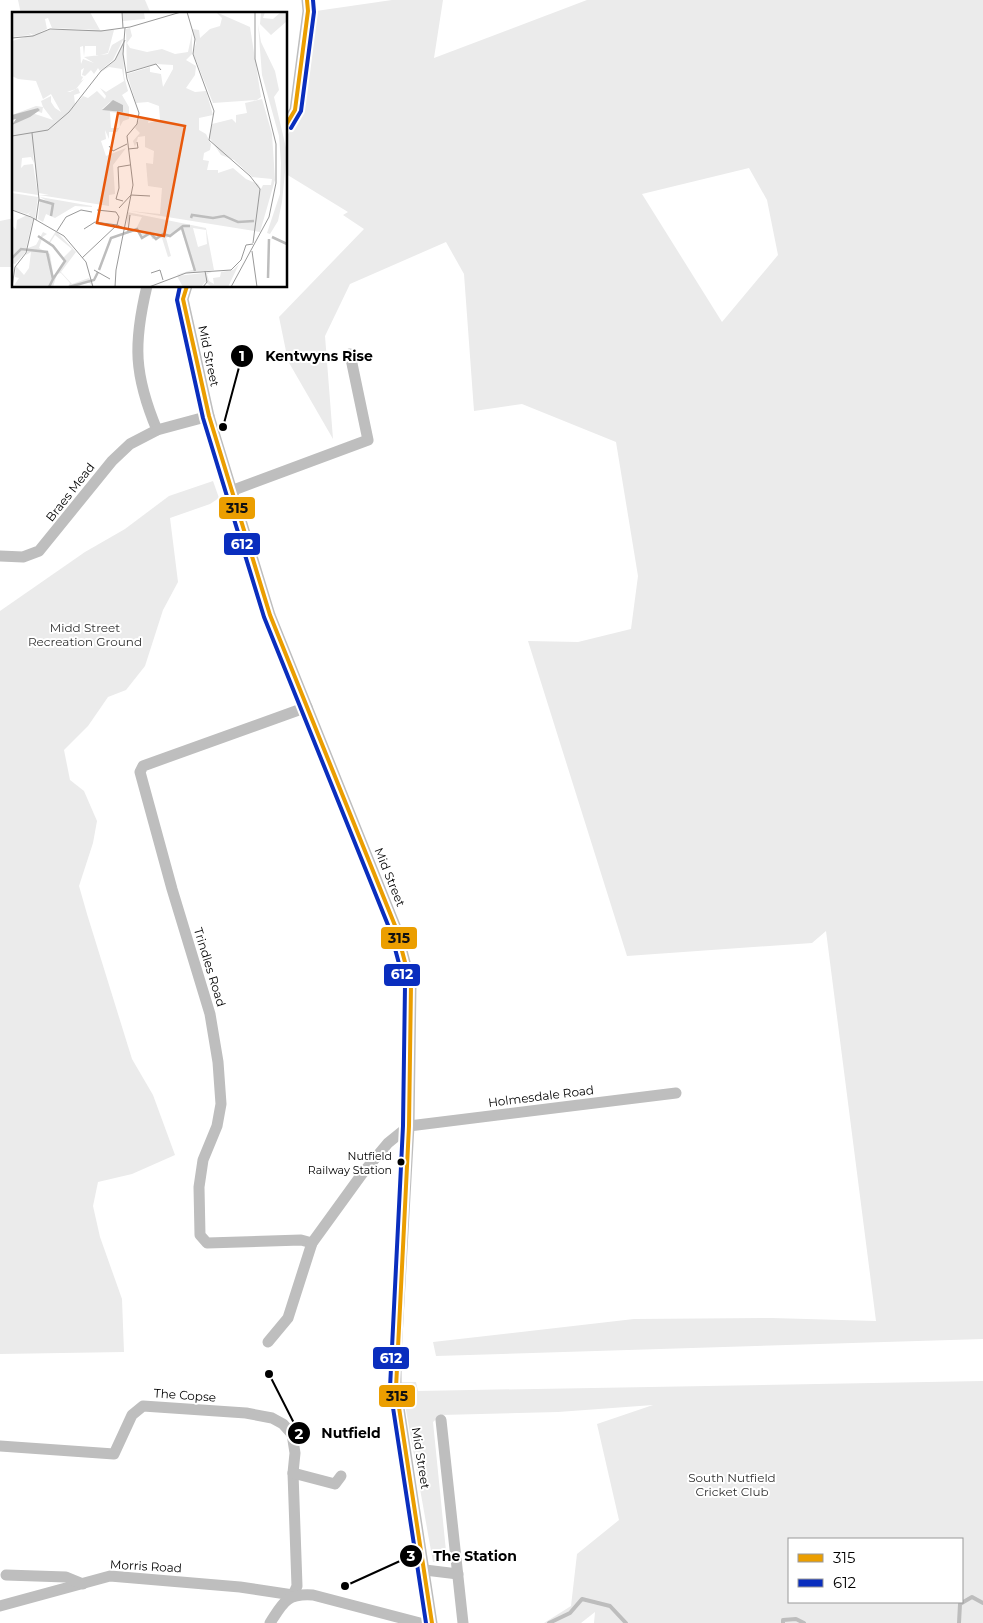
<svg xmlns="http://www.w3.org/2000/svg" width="983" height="1623" font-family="Montserrat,sans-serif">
<rect width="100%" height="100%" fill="#fff"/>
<g fill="#ebebeb" fill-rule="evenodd">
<polygon points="18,0 145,0 151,14 21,14"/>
<path d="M392,0H443L434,58L587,0H983V1339L436,1356L433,1342L634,1319L772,1318L876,1321L826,931L812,943L627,956L528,641L578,642L631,629L638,576L616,442L522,404L474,411L464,274L446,242L350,284L325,336L333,439L288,361L279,317L364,229L343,215L348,212L286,174V138L300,113L316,11ZM749,168L767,200L778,255L722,322L642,194Z"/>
<polygon points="14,218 14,267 0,267 0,221"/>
<polygon points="213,481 219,498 210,504 170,518 178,582 163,610 145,666 126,690 108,697 88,726 64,750 70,780 84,791 97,821 93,843 79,886 87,914 132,1059 153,1095 175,1155 132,1174 98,1182 93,1206 100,1237 122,1299 124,1352 0,1354 0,611 85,552 125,529 169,496"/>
<path d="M983,1381V1623H594L595,1612L581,1623H544L571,1606L577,1554L619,1520L597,1424L653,1405L558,1412L441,1415L433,1422L447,1561L433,1562L401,1382H416L418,1391ZM789,1539H962V1602H789Z"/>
</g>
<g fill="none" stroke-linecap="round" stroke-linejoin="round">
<g stroke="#bdbdbd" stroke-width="4">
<polyline points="549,1623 570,1613 582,1599 610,1606 626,1623"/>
<polyline points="783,1623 783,1620 796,1619 804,1623"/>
<polyline points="959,1623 960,1604 972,1597 983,1603"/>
</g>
<g stroke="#bebebe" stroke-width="11">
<polyline points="286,125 295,110 308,11 307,0"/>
<path d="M147,286C133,344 134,375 157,430"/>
<polyline points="187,286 183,299 209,416 270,615 396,928 411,985 409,1126 396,1355 396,1388 432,1623"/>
<polyline points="231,491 368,440 350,354"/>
<polyline points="0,556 23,557 39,551 112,461 130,444 157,430 209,416"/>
<polyline points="307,707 143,766 140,772 172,889 210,1014 218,1062 221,1104 217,1126 203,1160 199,1187 200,1235 207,1243 301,1240 312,1243"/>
<polyline points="268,1342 288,1318 312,1243 362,1174 388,1143 409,1126 676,1093"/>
<polyline points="441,1420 463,1623"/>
<polyline points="0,1446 114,1454 132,1415 143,1406 246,1413 272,1418 283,1424 292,1434 295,1453 293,1473 297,1586 293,1595 240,1587 110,1576 0,1606"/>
<polyline points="293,1473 335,1484 341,1476"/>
<polyline points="425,1570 458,1574"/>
<polyline points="6,1575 66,1577 83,1584"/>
<path d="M270,1623C283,1603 286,1593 313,1595L420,1623"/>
</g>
<g stroke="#fff" stroke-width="8">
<g id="bus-1">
<polyline points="286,125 295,110 308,11 307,0"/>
<polyline points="187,286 183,299 209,416 270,615 396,928 411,985 409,1126 396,1388 432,1623"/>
</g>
</g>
<g stroke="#fff" stroke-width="8">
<g id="bus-2">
<polyline points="291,128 301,111 314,12 313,0"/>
<polyline points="180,286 177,300 203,418 264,617 390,930 405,986 403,1126 390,1388 426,1623"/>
</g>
</g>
<use href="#bus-1" stroke="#eb9e00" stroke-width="4"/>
<use href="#bus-2" stroke="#0a2ebe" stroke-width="4"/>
</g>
<circle fill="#000" stroke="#fff" stroke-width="2" cx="401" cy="1162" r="4.5"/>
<g text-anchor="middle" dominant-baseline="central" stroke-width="4" stroke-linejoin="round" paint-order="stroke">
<g font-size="11" fill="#000" stroke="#fff" text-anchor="end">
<text x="392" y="1156">Nutfield<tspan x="392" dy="14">Railway Station</tspan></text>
</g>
<g font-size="12" fill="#000" stroke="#fff">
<text transform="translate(209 356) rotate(78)">Mid Street</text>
<text transform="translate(70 492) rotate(-52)">Braes Mead</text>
<text transform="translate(390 877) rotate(68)">Mid Street</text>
<text transform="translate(210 967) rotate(73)">Trindles Road</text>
<text transform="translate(541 1096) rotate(-7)">Holmesdale Road</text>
<text transform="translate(185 1395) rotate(4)">The Copse</text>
<text transform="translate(421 1458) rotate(81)">Mid Street</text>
<text transform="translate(146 1566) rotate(3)">Morris Road</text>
</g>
<g font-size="12" fill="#313131" stroke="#fff">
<text x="85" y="627">Midd Street<tspan x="85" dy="14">Recreation Ground</tspan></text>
<text x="732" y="1477">South Nutfield<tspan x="732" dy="14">Cricket Club</tspan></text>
</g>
</g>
<g transform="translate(12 12)">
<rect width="275" height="275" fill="#fff"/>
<path d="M0,0H78L88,18L40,16L36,6L33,7L35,17L22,23L17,21L19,23L0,25ZM110,0H135L132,1L133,7L111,9ZM204,0L238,15L249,85L245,88L201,91L181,41L184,31L180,17L187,18L188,26L198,17L208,14L210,6ZM249,0H253L251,6L261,7L269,0H275V9L259,23L248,12ZM246,12L249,30L263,59L267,78L262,85L275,140L270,190L266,209L258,222L255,221L268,182L269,151L267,124L250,63ZM118,16L120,24L115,31L118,36L135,40L150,37L163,42L176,40L180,21V42L174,48L184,54L183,63L174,76L183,80L194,79L201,103L187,106V118L194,122L199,132L198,138L192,141L191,148L197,149L195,158H206V161L221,156L234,167L246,172L249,177L251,173H259L260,167L240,165L222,148L209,143L197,125L200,112L220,107L224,111V103L235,101L233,91L250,87L260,122L263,168L248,220L118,199L148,202L150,176L136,174L134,151L141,152L142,139L133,135V124L126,125L123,135L121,129L128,121L123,116L128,106H137L136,111L148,108L147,94L136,90L124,91L115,62L138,55V60L149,62L151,75L161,57V53L144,52L115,60L114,17ZM37,18H102L96,41L84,44V34H73L72,45L71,34L68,35L69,52L71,47L82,51L72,45L96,42L100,33L112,26L101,48L88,59L86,56L82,62L79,58L73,64L70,63L72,56L69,58V64L71,65L69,69L72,67L64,77L55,80H58L66,76L68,81L62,83L63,92L53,104L71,84L76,86L85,79L93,87L94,84L88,76L94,80L112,69L110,57L97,55L89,60L103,48L111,30L112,64L116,79L110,83L117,95V107L111,109L105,120H97V127L93,118L94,127L89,129L94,144L114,136L101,153L103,182L97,183V194L27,183H37L27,181L20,130L22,151L19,145L10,146L9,156L12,153L21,152L26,183L0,179V113L20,101L41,108L31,95L30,101L24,99L28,98L26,96L13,101L1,103H0L24,94L31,95L29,89L39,84V90L43,96L49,100L39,82L31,87L24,69L6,67L0,64V29ZM98,90L111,93L109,100L90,97ZM98,100L107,101L108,116H99ZM0,181L26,185L23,207L16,202L20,199L15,202L0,198ZM28,185L80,194V195L63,194L43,206L34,202L31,210L26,207L28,188L35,189ZM115,200L194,216L202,258L164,263L183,257L169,218L154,226L159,244L156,245L150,226L140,227L139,223L129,227L125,219L114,222L124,217L130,205L118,203L115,213ZM181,216L194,218L195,232L186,235ZM15,203L21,207L16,228L13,241L3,252L0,251V213L4,218L5,208ZM44,219L64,240L49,260L60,272L77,266L82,275L75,269L67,271L69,275H56L58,271L49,261L45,262L41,275H1L7,266L3,265L4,254L12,263L17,256L19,240L14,243L16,236L24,233L31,220L35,222L29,226L37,230ZM43,223L60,237L51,246L38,231ZM30,227L40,234L53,250L42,267L38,242L27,236ZM227,252L216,275H200L193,270L189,275H171L165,264L200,260L195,262L197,269L202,272L201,266L208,265L209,260L221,258Z" fill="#ebebeb" fill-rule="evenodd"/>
<path d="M101,88L111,93V100L90,98ZM26,96L28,98L18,105L0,113L4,107L0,108V103Z" fill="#bdbdbd"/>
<path fill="none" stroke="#bdbdbd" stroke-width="2.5" d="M27,188L41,192L39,204M179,206L180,203L201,206L212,204L226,210L242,209M170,216L183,259M26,224L41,234L53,249L41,267M260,225L275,232M0,246L9,237L35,240L41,267L37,275M87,258L99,226L125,217L130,226L138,221L144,227L151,222L158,224L171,214H178M256,266L257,227M57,275L82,268L86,260"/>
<path fill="none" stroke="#999" stroke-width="1" d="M110,0L111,16M175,0L183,27L181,42L202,99L197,128L238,164L248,177L241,231M0,26L21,24L38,17L89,19L118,15L169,0M114,61L144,52L149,58M20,121L27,187L24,208M0,124L36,118L57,100L89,59L103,48L113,28M97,134L101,139L115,132M116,137L126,136L125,130M111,189L104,187L107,176L106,155L118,153M107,196L119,183L138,184M0,198L19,205L52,224L74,250L81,275M85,198L104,200L107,205M72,217L83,210L105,213L107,205M45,219L54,205L69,198L80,200M116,219L118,203M240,239L245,275M70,246L105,213L114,217M82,258L98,267M139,261L148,258L151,268M0,275L3,255L14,241L22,206M103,275L104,258L121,173L115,124L125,112L127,101L115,67L111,42L113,16M137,275L174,261L219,258L229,248L234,233L241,232M191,275L195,270L193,259M219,275L257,205L264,171V132L243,47V0"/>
<path fill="#e8590c" fill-opacity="0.15" stroke="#e8590c" stroke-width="2.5" d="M106,101L173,114L152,224L85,211Z"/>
<rect width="275" height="275" fill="none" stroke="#000" stroke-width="2.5"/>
</g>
<path fill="none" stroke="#000" stroke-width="2" d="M223 427L242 356M269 1374L299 1433M345 1586L411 1556"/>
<g fill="#000" stroke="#fff" stroke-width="2">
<circle cx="223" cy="427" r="5"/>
<circle cx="269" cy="1374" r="5"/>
<circle cx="345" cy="1586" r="5"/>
<circle cx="242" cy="356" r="12"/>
<circle cx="299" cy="1433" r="12"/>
<circle cx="411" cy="1556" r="12"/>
</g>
<g font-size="15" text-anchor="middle" font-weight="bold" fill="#fff">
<text x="242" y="361">1</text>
<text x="299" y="1439">2</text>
<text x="411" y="1561">3</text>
</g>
<g font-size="14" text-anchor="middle" font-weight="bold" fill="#000" stroke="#fff" stroke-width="4" stroke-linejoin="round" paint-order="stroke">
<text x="319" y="361">Kentwyns Rise</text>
<text x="351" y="1438">Nutfield</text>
<text x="475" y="1561">The Station</text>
</g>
<g stroke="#fff" stroke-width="2">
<rect x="218" y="496" width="38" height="24" rx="5" fill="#eb9e00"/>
<rect x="223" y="532" width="38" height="24" rx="5" fill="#0a2ebe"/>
<rect x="380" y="926" width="38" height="24" rx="5" fill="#eb9e00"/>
<rect x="383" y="963" width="38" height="24" rx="5" fill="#0a2ebe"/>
<rect x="372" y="1346" width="38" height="24" rx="5" fill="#0a2ebe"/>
<rect x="378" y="1384" width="38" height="24" rx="5" fill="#eb9e00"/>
</g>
<g font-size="14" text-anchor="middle" font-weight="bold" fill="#fff">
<text x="242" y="549">612</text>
<text x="402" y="979">612</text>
<text x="391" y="1363">612</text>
</g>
<g font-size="14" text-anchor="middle" font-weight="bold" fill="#111">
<text x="237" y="513">315</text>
<text x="399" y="943">315</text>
<text x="397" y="1401">315</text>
</g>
<rect x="788" y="1538" width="175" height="65" fill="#ffffff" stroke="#999999"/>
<rect x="798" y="1554" width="25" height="8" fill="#eb9e00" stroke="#999999"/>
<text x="833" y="1563" font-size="15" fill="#000000">315</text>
<rect x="798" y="1579" width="25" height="8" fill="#0a2ebe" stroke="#999999"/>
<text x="833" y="1588" font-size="15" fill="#000000">612</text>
</svg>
